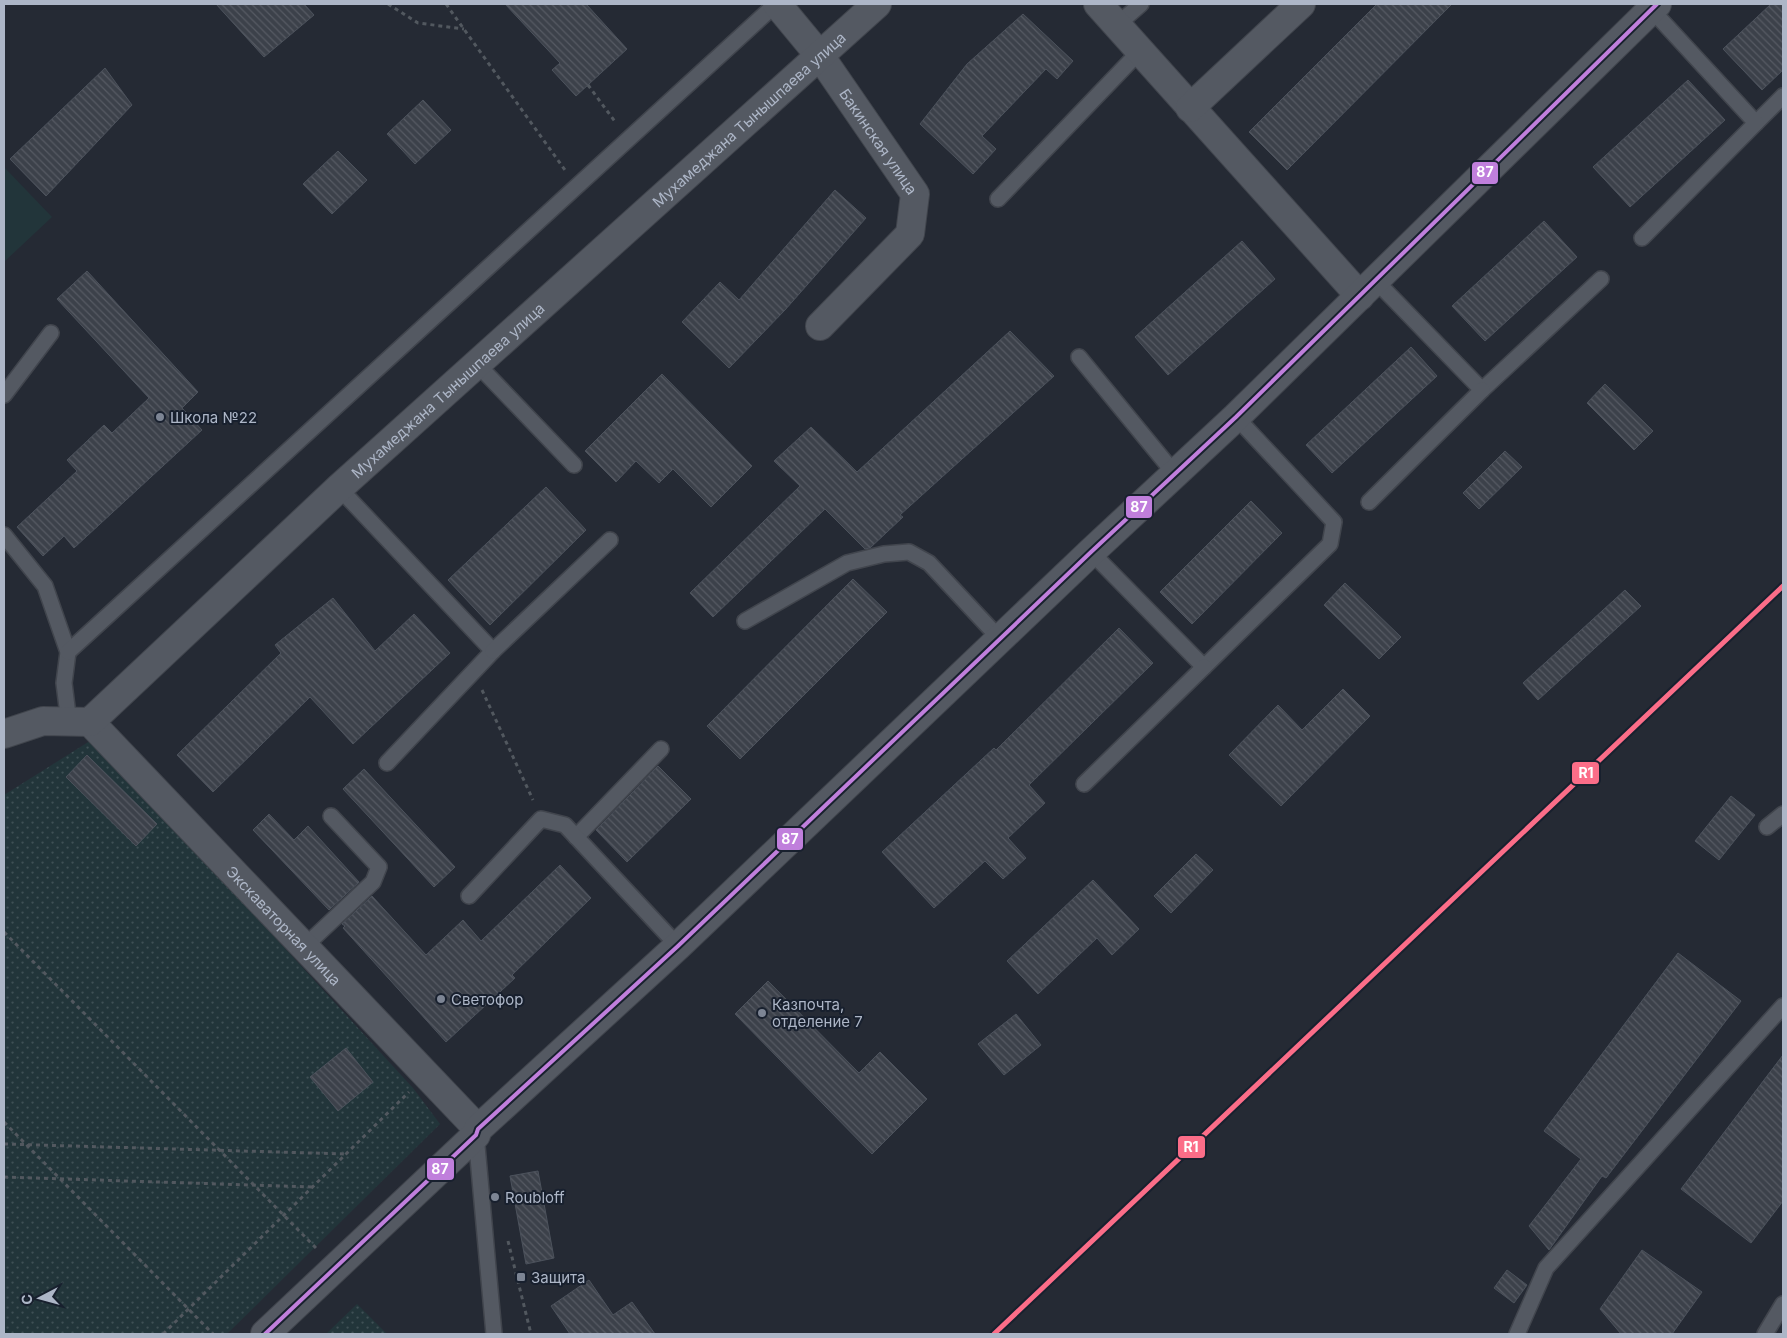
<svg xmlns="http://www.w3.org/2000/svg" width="1787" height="1338" font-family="Inter,sans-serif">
<defs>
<pattern id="park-dots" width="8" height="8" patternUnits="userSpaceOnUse" patternTransform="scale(1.25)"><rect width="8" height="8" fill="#22353a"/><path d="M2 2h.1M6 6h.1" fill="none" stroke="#3f5055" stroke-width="1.8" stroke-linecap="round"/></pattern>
<pattern id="building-back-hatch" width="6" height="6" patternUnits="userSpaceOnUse" patternTransform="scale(1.25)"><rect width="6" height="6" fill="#3c414a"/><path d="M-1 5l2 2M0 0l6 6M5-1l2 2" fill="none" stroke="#565a63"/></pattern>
</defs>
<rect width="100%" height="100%" fill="#252a34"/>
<polygon fill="#22353a" points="4,167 52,217 4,262"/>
<g fill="url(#park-dots)">
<polygon points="93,739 413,1088 440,1124 227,1334 4,1334 4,795"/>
<polygon points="357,1304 387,1334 326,1334"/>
</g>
<g fill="url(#building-back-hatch)" stroke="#4c525c">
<polygon points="216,4 304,4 314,15 264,57"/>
<polygon points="505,4 586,4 627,49 576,96 552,70 560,63"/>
<polygon points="1377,4 1452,4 1287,170 1249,132"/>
<polygon points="1771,4 1783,4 1783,70 1762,90 1723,49"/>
<polygon points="1023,14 1073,61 1057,79 1046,69 982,136 996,149 973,174 920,124 967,64"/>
<polygon points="105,68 132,105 46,196 10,159"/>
<polygon points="1688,80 1725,120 1630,207 1593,167"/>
<polygon points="423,100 451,130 415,164 387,134"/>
<polygon points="338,151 367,180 332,214 303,184"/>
<polygon points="835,190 866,218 785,310 729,368 682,322 720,282 739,300"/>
<polygon points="1544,221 1577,257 1485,341 1452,306"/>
<polygon points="1242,241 1275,279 1168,375 1135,337"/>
<polygon points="87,271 198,392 182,408 202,430 74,548 64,536 43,556 17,527 77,471 67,460 104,425 112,433 149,398 57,299"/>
<polygon points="1010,331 1054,376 900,515 903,517 870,548 865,549 825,509 713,617 690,593 800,486 774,461 811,427 857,472"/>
<polygon points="1411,347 1437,376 1332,473 1306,445"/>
<polygon points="662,374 752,466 711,507 673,469 659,483 636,461 616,482 585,451"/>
<polygon points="1605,384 1653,431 1634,450 1587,403"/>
<polygon points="1505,451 1522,467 1479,509 1463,493"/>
<polygon points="546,487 586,530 490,625 448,580"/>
<polygon points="1251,501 1282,533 1192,624 1160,592"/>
<polygon points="853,579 887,612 740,759 707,726"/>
<polygon points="1345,583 1401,637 1379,659 1324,605"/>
<polygon points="1625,590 1641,606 1538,700 1523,683"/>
<polygon points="333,598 375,651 414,614 450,653 353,744 310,697 213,792 177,755 281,653 275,645"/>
<polygon points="1119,628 1153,663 1029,785 1045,803 1008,838 1026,858 1003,879 985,861 934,908 882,852 994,748 996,750"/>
<polygon points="1343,689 1370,716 1281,806 1229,755 1278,705 1302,730"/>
<polygon points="87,755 157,824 136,846 66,777"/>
<polygon points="658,766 691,799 627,862 596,830"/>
<polygon points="364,769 455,867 434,887 343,789"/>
<polygon points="1731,796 1755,815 1719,860 1695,841"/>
<polygon points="269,814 294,840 308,826 359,882 329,910 253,830"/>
<polygon points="1196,854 1213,870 1171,913 1154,896"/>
<polygon points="560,865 591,898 512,975 515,978 446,1042 343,928 345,926 342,924 372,896 426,955 463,920 481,941"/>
<polygon points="1093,880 1139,929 1112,955 1097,938 1038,994 1007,961"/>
<polygon points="1678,953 1741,1001 1606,1178 1602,1176 1549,1250 1529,1226 1581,1159 1544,1131"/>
<polygon points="768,981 859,1073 880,1052 927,1099 872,1154 735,1014"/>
<polygon points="1016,1014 1041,1045 1004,1075 978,1044"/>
<polygon points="346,1048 373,1082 338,1111 310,1077"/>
<polygon points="1783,1055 1783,1201 1751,1243 1681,1189"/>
<polygon points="538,1171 554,1258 526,1264 510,1176"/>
<polygon points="1642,1250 1702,1292 1672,1334 1621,1334 1600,1309"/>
<polygon points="1507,1270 1527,1285 1514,1303 1494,1288"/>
<polygon points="589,1280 613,1315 632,1302 655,1334 570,1334 551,1306"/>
</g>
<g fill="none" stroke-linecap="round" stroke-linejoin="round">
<g stroke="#41454d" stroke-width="18">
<g id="service">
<polyline points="1117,25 1141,4"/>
<polyline points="1756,123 1783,96"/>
<polyline points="998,199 1140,51"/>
<polyline points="1642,238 1756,123 1651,9"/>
<polyline points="1376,281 1482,390 1601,279"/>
<polyline points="1079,357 1175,474"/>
<polyline points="477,364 574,465"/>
<polyline points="4,395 51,333"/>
<polyline points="339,488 493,651 387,763"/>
<polyline points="1369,502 1482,390"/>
<polyline points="4,535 45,586 68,652 64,683 69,723"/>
<polyline points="1091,552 1204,667 1330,544 1334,522 1236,417"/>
<polyline points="745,621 847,563 884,554 909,552 929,563 1000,639"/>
<polyline points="493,651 610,540"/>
<polyline points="68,652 776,4"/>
<polyline points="1084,784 1204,667"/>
<polyline points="1767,827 1783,814"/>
<polyline points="576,837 661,749"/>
<polyline points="469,896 541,819 565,825 678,946"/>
<polyline points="304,947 373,882 379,867 331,816"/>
<polyline points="476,1135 494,1334"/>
<polyline points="1517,1334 1546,1268 1783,1006"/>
<polyline points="1765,1334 1783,1304"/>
</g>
</g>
<g stroke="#41454d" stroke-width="30">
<g id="minor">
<path id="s1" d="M777,4L820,56L915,194L910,234L820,326"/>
<polyline points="1098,4 1360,296"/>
<polyline points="1190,108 1301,4"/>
<path id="s2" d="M90,722L478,1129"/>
<path id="s3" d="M4,734L43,721L90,722L339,488L877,4"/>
</g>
</g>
<g stroke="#41454d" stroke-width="30">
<polyline id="tertiary" points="265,1334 476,1135 478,1129 678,946 1091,552 1236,417 1657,4"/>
</g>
<g stroke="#52585f" stroke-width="3" stroke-dasharray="4 4" stroke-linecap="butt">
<polyline points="388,4 418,23 464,29"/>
<polyline points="446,4 565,170"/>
<polyline points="588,85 616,123"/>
<polyline points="482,690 533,800"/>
<polyline points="4,932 317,1249"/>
<polyline points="4,1122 213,1334"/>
<polyline points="4,1144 346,1154"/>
<polyline points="4,1177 312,1187"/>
<polyline points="508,1241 531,1334"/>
<polyline points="163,1334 409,1092"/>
</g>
<use href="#service" stroke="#545962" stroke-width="15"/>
<use href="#minor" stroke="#545962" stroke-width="28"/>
<use href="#tertiary" stroke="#545962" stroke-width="28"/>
<g stroke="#18202e" stroke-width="8">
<polyline id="bus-1" points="265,1334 476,1135 478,1129 678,946 1091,552 1236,417 1657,4"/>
</g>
<use href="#bus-1" stroke="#c07fdc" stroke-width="4"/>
<g stroke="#18202e" stroke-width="9">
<polyline id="rail-1" points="994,1334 1783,586"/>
</g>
<use href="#rail-1" stroke="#fb6d88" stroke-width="5"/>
</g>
<g fill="#7d8594" stroke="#18202e" stroke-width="2">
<circle cx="160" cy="417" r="5"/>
<circle cx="441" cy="999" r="5"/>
<circle cx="762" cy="1013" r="5"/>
<circle cx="495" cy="1197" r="5"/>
<rect x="516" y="1272" width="10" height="10" rx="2.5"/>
</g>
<g text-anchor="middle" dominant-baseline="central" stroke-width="4" stroke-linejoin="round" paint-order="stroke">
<g font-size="15" fill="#adb6c7" stroke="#18202e">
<text stroke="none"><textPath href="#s3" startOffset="981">Мухамеджана Тынышпаева улица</textPath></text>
<text stroke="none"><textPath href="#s1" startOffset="171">Бакинская улица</textPath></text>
<text stroke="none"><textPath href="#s3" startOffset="576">Мухамеджана Тынышпаева улица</textPath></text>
<text stroke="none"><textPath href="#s2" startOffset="281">Экскаваторная улица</textPath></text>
</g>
<g font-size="15" fill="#adb6c7" stroke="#18202e" text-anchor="start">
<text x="170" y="417">Школа №22</text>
<text x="451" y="999">Светофор</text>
<text x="772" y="1004">Казпочта,<tspan x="772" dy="17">отделение 7</tspan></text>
<text x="505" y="1197">Roubloff</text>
<text x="531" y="1277">Защита</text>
</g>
</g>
<g stroke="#18202e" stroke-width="2">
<rect x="1471" y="161" width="28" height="24" rx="5" fill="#c07fdc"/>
<rect x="1125" y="495" width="28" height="24" rx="5" fill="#c07fdc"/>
<rect x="1571" y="761" width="29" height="24" rx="5" fill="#fb6d88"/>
<rect x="776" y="827" width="28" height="24" rx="5" fill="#c07fdc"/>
<rect x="1177" y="1135" width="29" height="24" rx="5" fill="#fb6d88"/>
<rect x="426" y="1157" width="29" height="24" rx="5" fill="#c07fdc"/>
</g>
<g font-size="14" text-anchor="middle" font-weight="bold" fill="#fff">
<text x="1485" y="177">87</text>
<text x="1139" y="512">87</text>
<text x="1586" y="778">R1</text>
<text x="790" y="844">87</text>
<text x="1191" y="1152">R1</text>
<text x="440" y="1174">87</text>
</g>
<rect width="1787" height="1338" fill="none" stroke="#adb6c7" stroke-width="10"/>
<g transform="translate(40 1298) rotate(264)" stroke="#18202e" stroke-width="4" paint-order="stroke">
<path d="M0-4L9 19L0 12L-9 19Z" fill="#adb6c7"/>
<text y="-8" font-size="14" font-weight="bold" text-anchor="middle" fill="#adb6c7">С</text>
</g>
</svg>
